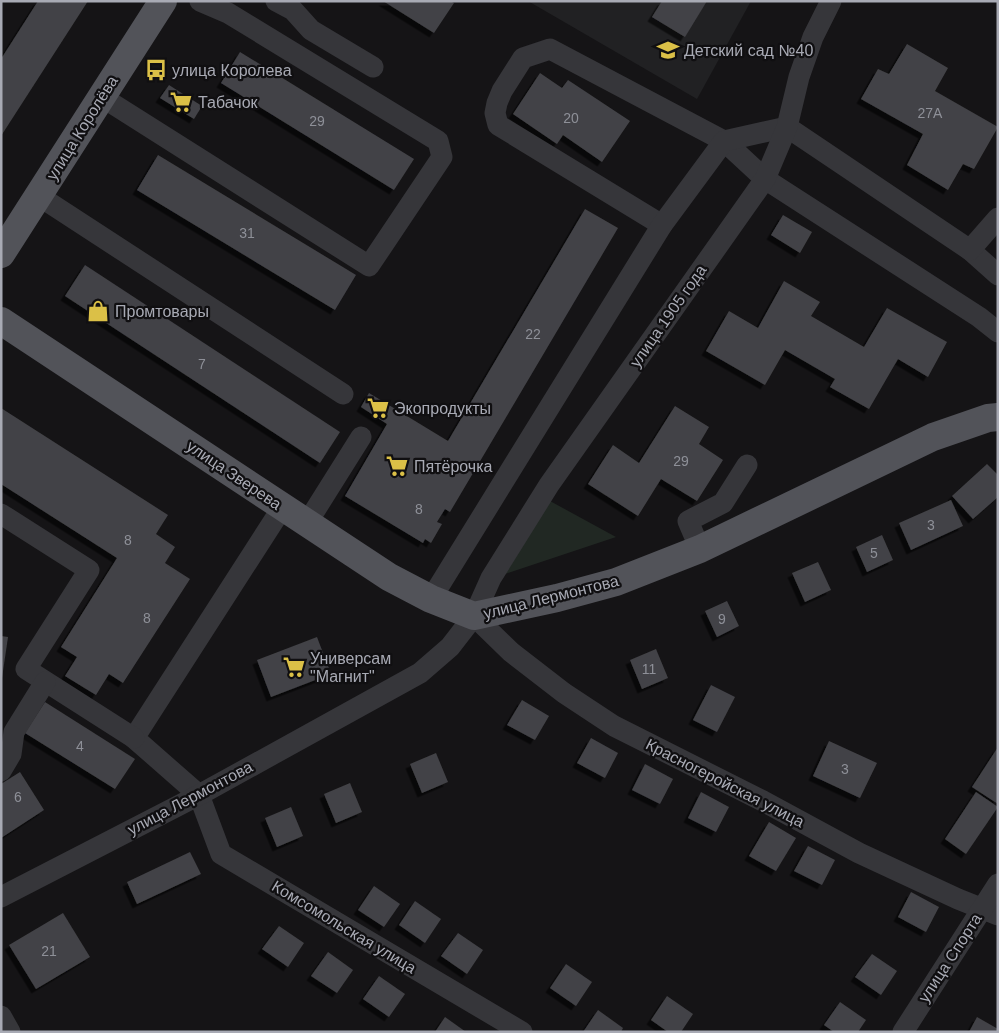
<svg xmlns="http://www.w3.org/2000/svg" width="999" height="1033" font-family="Helvetica,sans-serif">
<defs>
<filter id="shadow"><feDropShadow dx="-4.5" dy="4.5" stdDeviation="0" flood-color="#0009"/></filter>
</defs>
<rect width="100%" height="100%" fill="#151416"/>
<polygon fill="#212123" points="528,1 751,1 697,99"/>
<polygon fill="#212823" points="550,501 616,537 505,574"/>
<g fill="#424246" filter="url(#shadow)">
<polygon points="38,1 88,1 1,136 1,59"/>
<polygon points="383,1 450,1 454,3 434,33"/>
<polygon points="662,1 707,1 685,37 652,17"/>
<polygon points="907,44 948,68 935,91 998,127 974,169 963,164 948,190 907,165 923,134 861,99 878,69 889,74"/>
<polygon points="240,52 414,159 394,190 221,83"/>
<polygon points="540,73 562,88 568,80 630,121 602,162 563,135 557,144 513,114"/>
<polygon points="169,85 202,106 194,119 160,98"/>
<polygon points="158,155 356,275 335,310 137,190"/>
<polygon points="585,209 618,228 450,512 445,509 437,522 442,524 431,543 425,539 423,543 345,496 387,424 361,407 369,393 448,441"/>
<polygon points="783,215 812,232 800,253 771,235"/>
<polygon points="85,265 340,432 320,463 65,296"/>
<polygon points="784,281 820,302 811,316 864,347 887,308 947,342 928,377 898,359 869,409 830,387 835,379 785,350 765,385 706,351 729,311 758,328"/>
<polygon points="675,406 709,427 699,444 723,460 697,501 661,479 638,516 588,484 613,445 639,463"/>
<polygon points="1,408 168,515 156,534 175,547 165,563 190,579 123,683 109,674 96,695 65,676 77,657 61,647 117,558 1,484"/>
<polygon points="987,464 998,475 998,497 973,519 952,496"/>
<polygon points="951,500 963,526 911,550 899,523"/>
<polygon points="882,535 893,560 867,572 856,547"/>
<polygon points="818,562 831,590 805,602 792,573"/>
<polygon points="727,601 739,626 717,637 705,611"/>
<polygon points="1,636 8,637 2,678 1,678"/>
<polygon points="317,637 331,674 271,697 257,660"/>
<polygon points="656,649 668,678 642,689 630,660"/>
<polygon points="711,685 735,697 717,732 693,720"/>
<polygon points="522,700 549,716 535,740 507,725"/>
<polygon points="45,702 135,759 115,789 25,733"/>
<polygon points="591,738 618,753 605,778 577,763"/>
<polygon points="829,741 877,763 860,798 813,776"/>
<polygon points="998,747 998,804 972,787"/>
<polygon points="436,753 448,782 422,793 410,764"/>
<polygon points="645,764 673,779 660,804 632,790"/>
<polygon points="20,772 44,810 1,838 1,784"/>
<polygon points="350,783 362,812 336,823 324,794"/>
<polygon points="701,792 729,807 716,832 688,818"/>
<polygon points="976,792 998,807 966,854 945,839"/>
<polygon points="291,807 303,836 277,847 265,818"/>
<polygon points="769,822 796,838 776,871 749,856"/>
<polygon points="808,846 835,860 822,885 794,871"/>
<polygon points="190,852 201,874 137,904 127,882"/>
<polygon points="374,886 400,904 384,927 358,910"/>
<polygon points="911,892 939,907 926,932 898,917"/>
<polygon points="415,901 441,919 425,943 399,925"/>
<polygon points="63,913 90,957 36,989 9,945"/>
<polygon points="279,926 304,943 288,967 262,949"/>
<polygon points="458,933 483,950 467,974 441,956"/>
<polygon points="328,952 353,970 337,993 311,976"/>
<polygon points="872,954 897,971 881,995 855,977"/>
<polygon points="566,964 592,982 576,1006 550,988"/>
<polygon points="379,976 405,994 389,1017 363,999"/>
<polygon points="667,996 693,1014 681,1032 668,1032 651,1020"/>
<polygon points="840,1002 866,1020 858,1032 834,1032 824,1025"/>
<polygon points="598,1010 623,1028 621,1032 583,1032"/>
<polygon points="445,1017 466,1032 435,1032"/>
<polygon points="977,1017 998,1029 997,1032 969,1032"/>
</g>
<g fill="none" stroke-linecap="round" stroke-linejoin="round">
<g stroke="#36363a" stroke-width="21">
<polyline points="276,1 293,10 311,30 373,67"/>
<polyline points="102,97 369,266 442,157 438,141 228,13 200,1"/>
<polyline points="39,196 343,394"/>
<polyline points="662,225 498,125 495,113 497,103 502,91 523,58 550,49 724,141 765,179 979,317 998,332"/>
<polyline points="970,250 998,275"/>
<polyline points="282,508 134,738 199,795 221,854 522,1032"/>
<polyline points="1,514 89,570 26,669 134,738"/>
<polyline points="307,523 361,437"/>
<polyline points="700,549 688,521 723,503 747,465"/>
<polyline points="431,599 662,225 724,141 787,127 970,250 998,218"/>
<polyline points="474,616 511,652 564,693 614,726 763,801 859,853 958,899 998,915"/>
<polyline points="1,771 11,754 14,732 45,682"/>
<polyline points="1,897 199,795 420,673 450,647 474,616 491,578 549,485 765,179 787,127 799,77 813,37 831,1"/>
<polyline points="1,1016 10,1032"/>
<polyline points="903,1032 998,884"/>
</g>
<g stroke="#525359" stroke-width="28">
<polyline points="1,254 163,1"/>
<polyline points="1,321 389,577 431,599 474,616 557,598 616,582 700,549 933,437 988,418 998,417"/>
</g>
</g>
<defs>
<g id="school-bare" transform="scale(1.725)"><path d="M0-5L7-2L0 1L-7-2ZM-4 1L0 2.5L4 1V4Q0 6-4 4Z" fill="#dbc047" stroke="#100f11" stroke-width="2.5" paint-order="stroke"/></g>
<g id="bus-bare" transform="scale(1.725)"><path d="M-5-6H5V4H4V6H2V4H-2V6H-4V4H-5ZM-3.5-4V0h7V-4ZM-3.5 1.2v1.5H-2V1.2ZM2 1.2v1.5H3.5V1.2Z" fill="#dbc047" stroke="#100f11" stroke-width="2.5" paint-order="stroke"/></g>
<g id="supermarket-bare" transform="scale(1.725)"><path d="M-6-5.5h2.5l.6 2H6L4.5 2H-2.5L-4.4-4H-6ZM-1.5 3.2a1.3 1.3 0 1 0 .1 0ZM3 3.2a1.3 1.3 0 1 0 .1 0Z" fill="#dbc047" stroke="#100f11" stroke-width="2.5" paint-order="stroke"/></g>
<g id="shop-bare" transform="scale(1.725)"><path d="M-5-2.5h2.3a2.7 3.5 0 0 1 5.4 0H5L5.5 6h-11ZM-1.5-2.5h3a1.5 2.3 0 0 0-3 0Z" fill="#dbc047" stroke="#100f11" stroke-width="2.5" paint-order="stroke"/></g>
</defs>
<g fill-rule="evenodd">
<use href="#school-bare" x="668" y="50"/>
<use href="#bus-bare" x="156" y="70"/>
<use href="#supermarket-bare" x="181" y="102"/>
<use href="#shop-bare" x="98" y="311"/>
<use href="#supermarket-bare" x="378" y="408"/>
<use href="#supermarket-bare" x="397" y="466"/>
<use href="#supermarket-bare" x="294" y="667"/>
</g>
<g text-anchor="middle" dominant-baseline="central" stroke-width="4.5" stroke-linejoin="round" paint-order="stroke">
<g font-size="14" fill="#8e9098">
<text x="930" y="113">27А</text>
<text x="571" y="118">20</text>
<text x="317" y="121">29</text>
<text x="247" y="233">31</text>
<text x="533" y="334">22</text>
<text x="202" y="364">7</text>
<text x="681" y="461">29</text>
<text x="419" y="509">8</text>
<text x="931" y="525">3</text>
<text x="128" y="540">8</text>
<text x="874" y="553">5</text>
<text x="147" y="618">8</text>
<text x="722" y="619">9</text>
<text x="649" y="669">11</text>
<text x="80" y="746">4</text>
<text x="845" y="769">3</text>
<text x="18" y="797">6</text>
<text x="49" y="951">21</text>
</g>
<g font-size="16" fill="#a8aab4" stroke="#100f11" text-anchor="start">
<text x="684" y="50">Детский сад №40</text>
<text x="172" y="70">улица Королева</text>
<text x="198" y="102">Табачок</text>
<text x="115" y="311">Промтовары</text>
<text x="394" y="408">Экопродукты</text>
<text x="414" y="466">Пятёрочка</text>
<text x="310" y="658">Универсам<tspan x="310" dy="18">"Магнит"</tspan></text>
</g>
<g font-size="16" fill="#a8aab4" stroke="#100f11">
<text transform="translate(82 128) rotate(-58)">улица Королёва</text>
<text transform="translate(668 316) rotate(-55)">улица 1905 года</text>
<text transform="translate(234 475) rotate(34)">улица Зверева</text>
<text transform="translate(551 597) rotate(-14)">улица Лермонтова</text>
<text transform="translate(725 783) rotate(27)">Красногеройская улица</text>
<text transform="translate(190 798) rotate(-28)">улица Лермонтова</text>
<text transform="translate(344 927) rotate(31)">Комсомольская улица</text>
<text transform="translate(950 958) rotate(-57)">улица Спорта</text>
</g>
</g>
<rect width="999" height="1033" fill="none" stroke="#a8aab4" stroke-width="5"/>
</svg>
